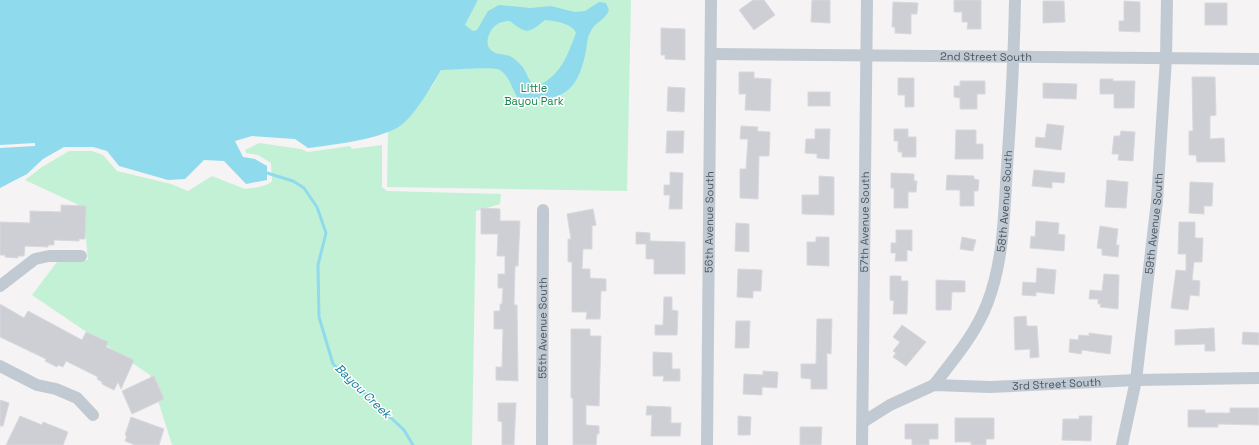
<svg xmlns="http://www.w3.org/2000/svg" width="1259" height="445" font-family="'Space Grotesk',sans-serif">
<rect width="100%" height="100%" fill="#f5f3f3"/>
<g fill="#c3f1d5">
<polygon points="478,0 631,0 627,191 387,187 388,132 404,123 433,85"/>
<path d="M259,143L301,149L308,152L350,146L352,149L382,145V187L387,191L501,194L500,204L476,211L472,445H172L150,375L32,295L57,262L88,260L83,207L25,180L42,167L69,151H92L103,155L117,171L171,184L188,191L212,176L245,189C253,188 266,187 272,181L271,163L258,155L246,153L245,150Z"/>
</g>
<path fill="#90daee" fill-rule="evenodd" d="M0,0H478L465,25L473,31L477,30L488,11L499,5L530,8L551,6L575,12L585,11L599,2L606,3L609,10C605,21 594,22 590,33C587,38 587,45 586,51C581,74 574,96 547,98C536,99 526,100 517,97C512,88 509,76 500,70C495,66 452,70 441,70C432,86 418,109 405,122C388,139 331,145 308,148L295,139L252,136L235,141L243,157L255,159L267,166V180L246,184L224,161L204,160L185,179L168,180L119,166L107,151L93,147H64L43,159L27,174L0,188ZM545,20C555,21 572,23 576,33C568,54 560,78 536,86C527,81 528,73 522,66C519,63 514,58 510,56C505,54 497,55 492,51C485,46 487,36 492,29C497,23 502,21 510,21C526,34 528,34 545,20Z"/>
<polygon fill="#f5f3f3" points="35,143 35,146 0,148 0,145"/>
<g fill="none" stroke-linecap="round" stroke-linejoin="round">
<polyline stroke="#90daee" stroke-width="3" points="267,173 293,181 304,188 317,207 326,233 318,265 319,317 333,364 404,430 413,445"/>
</g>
<g fill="#cdcfd5" stroke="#d7d9de">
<polygon points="753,0 764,0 775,15 754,30 739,10"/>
<polygon points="812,0 830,0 830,23 811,22"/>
<polygon points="954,0 981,0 981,29 967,29 968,22 962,22 962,12 954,12"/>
<polygon points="1043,1 1064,1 1065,22 1043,23"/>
<polygon points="1124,1 1140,2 1140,32 1119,31 1119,21 1124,21"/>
<polygon points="893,2 918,3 917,14 911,14 911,34 895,33 895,27 892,27"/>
<rect x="1205" y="3" width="22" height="22"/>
<polygon points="661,28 685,29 685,60 665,59 665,55 661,55"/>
<polygon points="739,72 754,72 754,78 771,79 770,111 745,110 746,94 739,94"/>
<polygon points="1192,77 1215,77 1216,115 1210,116 1210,139 1224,138 1225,162 1197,162 1196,155 1189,155 1189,131 1193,131"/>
<polygon points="898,78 914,78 914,107 905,107 905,95 898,95"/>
<polygon points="1100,79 1113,79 1113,81 1135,81 1134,108 1114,108 1114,94 1100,94"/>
<polygon points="960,81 985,81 985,94 977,94 977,109 960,109 960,98 954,97 954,86 960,86"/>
<polygon points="1043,83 1077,84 1076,99 1043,98"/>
<polygon points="668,87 685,88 684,112 667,111"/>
<rect x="808" y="92" width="22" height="14"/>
<polygon points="1047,124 1064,126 1061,150 1035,147 1036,137 1045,138"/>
<polygon points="741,126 758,127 757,131 770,132 769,156 759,156 758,199 740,198 740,169 746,169 748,139 740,139"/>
<polygon points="815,129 830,129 829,159 817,158 817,154 805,153 806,139 815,139"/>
<polygon points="894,129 908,129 908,137 916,137 916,157 902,157 902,152 898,152 898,141 894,141"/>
<polygon points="956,130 976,130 976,144 983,144 983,159 955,159"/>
<polygon points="667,131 684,131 683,153 666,153"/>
<polygon points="1121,131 1135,132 1133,161 1118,160 1119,154 1112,154 1114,136 1120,136"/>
<polygon points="1034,170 1065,173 1064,183 1052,182 1052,188 1032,186"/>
<polygon points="670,172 683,173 682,209 669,209 670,195 664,195 664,185 670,185"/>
<polygon points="891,173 914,174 914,181 917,181 916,192 908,192 908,208 894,208 894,188 891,188"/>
<polygon points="947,175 974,176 974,179 979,180 978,191 974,191 974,206 960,206 960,190 946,190"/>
<polygon points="819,176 834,177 834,215 802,214 802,195 819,195"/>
<polygon points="1107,180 1128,182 1126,208 1105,207"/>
<polygon points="1190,182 1213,183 1212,206 1204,206 1204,214 1189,213"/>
<polygon points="61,205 86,206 85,239 79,239 79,241 54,240 54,245 48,245 48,247 25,246 24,256 18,256 18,258 5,257 5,255 0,255 0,222 30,223 30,211 61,212"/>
<polygon points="481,208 500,209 500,221 520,221 518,266 515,266 514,305 517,305 518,381 496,380 496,367 502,367 503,329 494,329 494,311 500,311 500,304 502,304 503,288 498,288 498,274 505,274 505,256 497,256 498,234 481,234"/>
<polygon points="593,209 596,225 592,226 592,249 583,249 582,269 590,269 590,278 606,279 606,291 601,291 600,319 586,319 587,312 572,312 572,262 568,262 568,239 571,239 567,214"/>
<polygon points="1036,221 1059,223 1058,234 1065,235 1064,251 1030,248 1031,236 1035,237"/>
<polygon points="1179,222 1195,222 1195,238 1203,238 1202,262 1194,262 1192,280 1200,281 1199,296 1190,295 1188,310 1171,308 1176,270 1186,271 1186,254 1178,254"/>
<polygon points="736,223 749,224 749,252 735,251"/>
<polygon points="1100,226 1118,229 1116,245 1119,245 1118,257 1102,255 1102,249 1097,248"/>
<polygon points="896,230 912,230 912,251 907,250 907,261 895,261 896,253 891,253 891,243 896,243"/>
<polygon points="636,232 650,233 650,241 685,242 685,274 654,274 654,259 646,259 646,244 636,244"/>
<polygon points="816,237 829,237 829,266 807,265 807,242 816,242"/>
<polygon points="962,237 976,240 973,251 960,249"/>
<polygon points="1037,268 1056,270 1054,294 1036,292 1036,296 1022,295 1023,282 1036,283"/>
<polygon points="738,269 762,270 761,291 753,291 753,298 737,297"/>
<polygon points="1104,274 1119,275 1118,309 1100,307 1101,304 1098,304 1098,299 1089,299 1090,290 1102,291"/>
<polygon points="890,276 901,276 901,281 908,281 907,314 893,314 894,301 890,300"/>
<polygon points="936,280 965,281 965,292 952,292 951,310 936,310"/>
<polygon points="664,297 672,297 672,310 678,311 677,335 655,335 655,325 663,325"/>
<polygon points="0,304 24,318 28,311 82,340 86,332 108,342 106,347 134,360 121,389 118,382 114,390 102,384 102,382 97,379 98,377 66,361 63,367 58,365 57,367 45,361 46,359 0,337"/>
<polygon points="1026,316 1027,326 1037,326 1039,357 1030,358 1030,349 1015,350 1014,317"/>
<polygon points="817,319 832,319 831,354 827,353 827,389 811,389 811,379 801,378 801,364 816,364"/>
<polygon points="736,321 750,321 749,348 735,348"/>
<polygon points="902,325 926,342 906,366 893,357 896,353 893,351 900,342 893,337"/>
<polygon points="1214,328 1215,351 1205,351 1205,344 1175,345 1175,330"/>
<polygon points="571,329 590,329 590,336 601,336 599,406 586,405 586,425 599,426 599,434 597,434 596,445 573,445 573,398 571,398"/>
<polygon points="1243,332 1259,333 1259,345 1242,344"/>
<polygon points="1089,333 1112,336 1110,354 1082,350 1081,354 1069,352 1070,339 1078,340 1079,335 1089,336"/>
<polygon points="653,352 672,353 672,369 680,369 680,381 663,381 664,376 653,376"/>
<polygon points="763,371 778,372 777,388 762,387 762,395 743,394 744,374 763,375"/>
<polygon points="154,376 164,399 132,414 122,391"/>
<polygon points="0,400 9,403 3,426 0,426"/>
<polygon points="498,403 516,403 514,445 502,445 502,422 498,421"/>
<polygon points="647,406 671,407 671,423 681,423 680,436 651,436 652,415 646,415"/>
<polygon points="1230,408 1259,408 1259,425 1218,424 1218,427 1188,427 1188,410 1205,410 1205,413 1230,413"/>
<polygon points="20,416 42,425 43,422 68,432 63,445 6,445"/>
<polygon points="738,416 751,417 750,435 738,435"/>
<polygon points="1079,416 1092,416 1091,441 1062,440 1063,419 1079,419"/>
<polygon points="131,417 164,429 159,445 135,445 125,441 127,436 125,435"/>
<polygon points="955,418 994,418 994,439 986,439 986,445 971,445 971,442 955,442"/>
<polygon points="905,424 938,424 938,439 929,439 929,445 912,445 912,439 905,439"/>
<polygon points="800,427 822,427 821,445 800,445"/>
</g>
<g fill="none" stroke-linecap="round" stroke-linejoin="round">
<g stroke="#c1cad2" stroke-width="12">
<path id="s1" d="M712,54L1259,59"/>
<polyline points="0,286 35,259 49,256 81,256"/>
<polyline points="0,366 37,385 56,389 77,398 93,415"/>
<path id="s2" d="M934,385C953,360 975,335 987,304C1004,261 1004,213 1007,167C1011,111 1014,56 1015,0"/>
<path id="s3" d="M863,422L890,405L934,385L990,387L1136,380L1259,378"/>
<path id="s4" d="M542,445L543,210"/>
<path id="s5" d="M707,445L711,0"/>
<path id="s6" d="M862,445L867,0"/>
<path id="s7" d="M1122,445L1136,380L1157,201L1166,58L1167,0"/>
</g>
</g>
<g text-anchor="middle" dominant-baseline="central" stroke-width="3" stroke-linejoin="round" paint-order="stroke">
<g font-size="11" fill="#4a5661" stroke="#fff">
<text stroke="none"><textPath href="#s1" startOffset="274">2nd Street South</textPath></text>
<text stroke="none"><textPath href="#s2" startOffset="202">58th Avenue South</textPath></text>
<text stroke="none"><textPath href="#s5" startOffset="223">56th Avenue South</textPath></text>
<text stroke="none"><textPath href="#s6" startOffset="223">57th Avenue South</textPath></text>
<text stroke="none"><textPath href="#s7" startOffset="224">59th Avenue South</textPath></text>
<text stroke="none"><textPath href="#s4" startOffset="117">55th Avenue South</textPath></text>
<text stroke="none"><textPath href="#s3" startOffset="203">3rd Street South</textPath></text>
</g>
<g font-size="11" fill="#17864f" stroke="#fff">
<text x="534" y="88">Little<tspan x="534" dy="13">Bayou Park</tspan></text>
</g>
<g font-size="12" font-style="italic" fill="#0c7c9b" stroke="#fff">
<text transform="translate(363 391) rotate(44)">Bayou Creek</text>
</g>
</g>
</svg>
